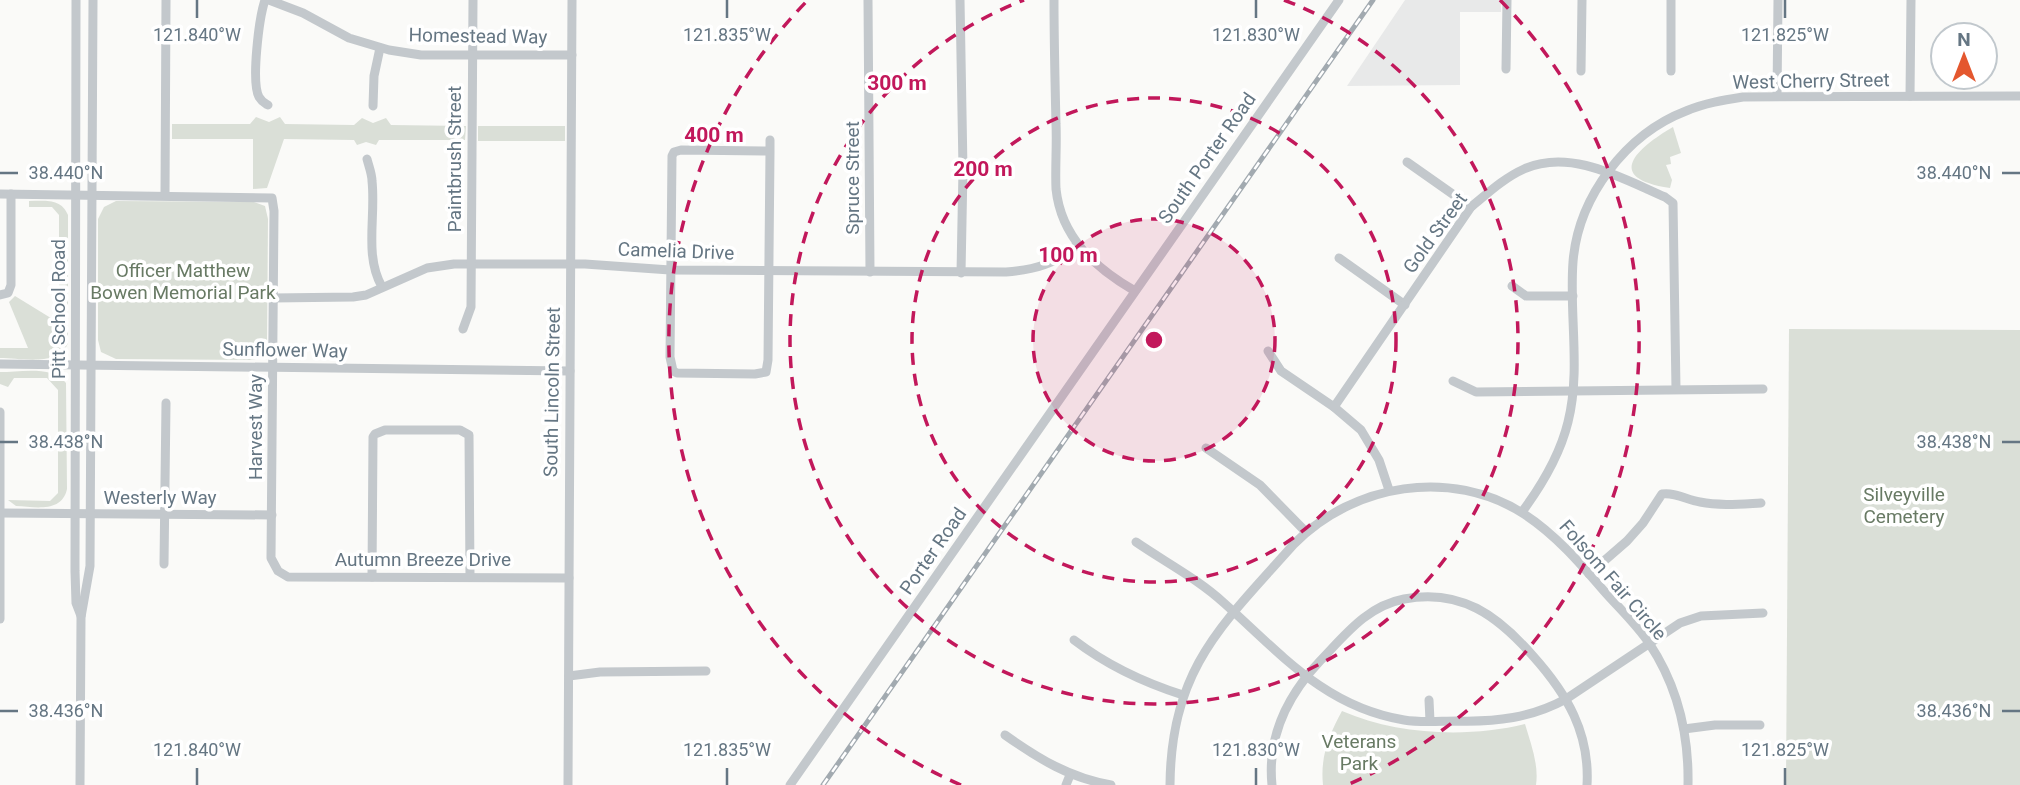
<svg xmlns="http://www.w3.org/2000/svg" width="2020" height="785" font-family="Roboto,sans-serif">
<rect width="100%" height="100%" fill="#fafaf8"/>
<polygon fill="#e8e9e9" points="1405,0 1501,0 1501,12 1460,12 1460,85 1347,86"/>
<g fill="#dadfd7">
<polygon points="256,117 269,122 280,117 285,124 354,125 362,118 373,123 386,118 391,125 466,126 465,140 379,140 376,145 366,142 357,145 354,140 284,139 267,188 253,189 253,139 172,139 172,124 250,124"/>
<rect x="478" y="126" width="87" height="15"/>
<path d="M1673,127L1681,153L1670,157L1671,164L1666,165L1672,180L1670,188C1603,178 1637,148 1673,127Z"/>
<path d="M29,201C45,201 61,198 68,215V343C59,367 21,358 0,358V348H28L9,302L15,296L59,323V215L52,207H29Z"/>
<polygon points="116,201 254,202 265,206 268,219 267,347 262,357 252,360 116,359 101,352 98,340 98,219 104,207"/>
<polygon points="1789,329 2020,330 2020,785 1786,785"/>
<path d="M0,372C20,372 53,365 66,383L67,489C62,513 35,507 16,506L8,500L50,501L58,493V390L47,378H14L8,387L0,384Z"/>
<path d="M1342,711C1397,735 1468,738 1525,724C1531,744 1539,765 1536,785H1323C1320,757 1329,735 1342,711Z"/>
</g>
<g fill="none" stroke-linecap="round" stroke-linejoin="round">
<g stroke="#c3c8cc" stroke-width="9">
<polyline points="76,0 75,571 76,603 81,616"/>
<path d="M265,0C259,18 251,82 259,97C262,102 263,102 268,105"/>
<polyline points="269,0 303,13 349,38 389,50 421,55 572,55"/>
<polyline points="868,0 870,272"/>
<polyline points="960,0 963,169 961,273"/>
<path d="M1054,0C1054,41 1055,83 1056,124C1057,145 1055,168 1056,189C1061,237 1095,268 1135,291"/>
<polyline points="1506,69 1507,0"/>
<polyline points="1581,71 1582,0"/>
<polyline points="1671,71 1671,0"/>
<polyline points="1777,96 1778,0"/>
<polyline points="1910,96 1911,0"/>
<polyline points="373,106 374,76 380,48"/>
<polyline points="770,140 770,151 768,360 766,372 755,374 677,373 673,371 670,357 672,156 674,152 681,150 770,151"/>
<path d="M367,159C369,167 372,174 372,181C376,217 364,255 382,287"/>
<polyline points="1407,162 1471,207"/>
<polyline points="0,194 272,198 274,211 271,558 278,571 288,577 569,578"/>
<polyline points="165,195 166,0"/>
<polyline points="1339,258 1405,305"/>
<polyline points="1512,286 1526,296 1573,296"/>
<polyline points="0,295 8,293 11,285 11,194"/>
<path d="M273,298L353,297L366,295L427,268L454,264H585L670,270L1006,272C1034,270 1056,264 1077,245"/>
<polyline points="463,329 471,307 473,0"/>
<polyline points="1268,351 1281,371 1334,407 1361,430 1379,460 1389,490"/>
<polyline points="0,364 570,371"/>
<polyline points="1453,381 1476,392 1763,389"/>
<path d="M1334,407L1471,207C1488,193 1504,178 1524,169C1571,148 1623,179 1665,197L1673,203L1676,389"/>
<polyline points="0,412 0,619"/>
<polyline points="1206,448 1260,485 1306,532"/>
<path d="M1522,512C1542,485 1560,455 1568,422C1581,371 1569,314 1573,262C1578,197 1626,134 1686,111C1705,103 1724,100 1743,97L2020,96"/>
<polyline points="0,513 272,515"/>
<path d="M1136,542C1165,562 1198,579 1224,603C1280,653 1325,707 1404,720C1421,723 1440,721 1457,721C1496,722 1531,718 1566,699L1680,623L1701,616L1763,613"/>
<polyline points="164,564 166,403"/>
<path d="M1589,574L1627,541L1643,523L1662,494C1675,492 1687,500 1700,502C1720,506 1741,504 1761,503"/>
<polyline points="372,577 373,437 375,434 385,430 460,430 469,435 470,577"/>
<path d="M1074,640C1108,666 1142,682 1183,695"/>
<polyline points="569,676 600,672 706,671"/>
<polyline points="1429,700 1430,721"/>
<polyline points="1684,729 1715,725 1760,725"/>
<path d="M1005,735C1039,759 1070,778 1111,785"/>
<polyline points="80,785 81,617 90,566 93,0"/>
<polyline points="568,785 572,0"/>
<polyline points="790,785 1339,0"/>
<polyline points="1066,785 1070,775"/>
<path d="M1170,785C1171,668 1222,625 1294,544C1353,484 1451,467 1524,514C1555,534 1580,563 1604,591C1619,608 1637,625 1649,643C1677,685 1689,735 1688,785"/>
<path d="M1272,785C1267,736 1287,696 1320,661C1345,635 1367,606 1404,599C1461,588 1498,616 1533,656C1567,694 1590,733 1587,785"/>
</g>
<g stroke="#a2aab0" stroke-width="5">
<polyline id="rail" points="823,785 1373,0"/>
</g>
<use href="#rail" stroke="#fff" stroke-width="2.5" stroke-dasharray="8" stroke-linecap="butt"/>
</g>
<path fill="none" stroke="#657683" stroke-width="2.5" d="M197,0V18M727,0V18M1256,0V18M1785,0V18M0,173H18M2002,173H2020M0,442H18M2002,442H2020M0,711H18M2002,711H2020M197,768V785M727,768V785M1256,768V785M1785,768V785"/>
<circle cx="1154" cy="340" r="121" fill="#c2185b" fill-opacity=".12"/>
<g fill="none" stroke="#c2185b" stroke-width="3.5" stroke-dasharray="12 9">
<circle cx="1154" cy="340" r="121"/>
<circle cx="1154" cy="340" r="242"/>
<path d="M1284 0A364 364 0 1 1 1024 0"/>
<path d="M961 785A485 485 0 0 1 808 0M1500 0A485 485 0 0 1 1347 785"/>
</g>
<g text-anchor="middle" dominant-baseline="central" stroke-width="7" stroke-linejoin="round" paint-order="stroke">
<g font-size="19" fill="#657683" stroke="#fff">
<text transform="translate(478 36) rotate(1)">Homestead Way</text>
<text transform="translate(1811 81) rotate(-1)">West Cherry Street</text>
<text transform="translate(1207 158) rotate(-55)">South Porter Road</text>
<text transform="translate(454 159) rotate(-90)">Paintbrush Street</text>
<text transform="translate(852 178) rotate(-90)">Spruce Street</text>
<text transform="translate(1435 233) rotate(-54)">Gold Street</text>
<text transform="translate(676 251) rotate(2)">Camelia Drive</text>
<text transform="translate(58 309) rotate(-90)">Pitt School Road</text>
<text transform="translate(285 350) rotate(1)">Sunflower Way</text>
<text transform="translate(552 392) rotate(-89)">South Lincoln Street</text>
<text transform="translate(255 427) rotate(-90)">Harvest Way</text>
<text x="160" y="497">Westerly Way</text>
<text transform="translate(933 551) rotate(-55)">Porter Road</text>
<text x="423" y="559">Autumn Breeze Drive</text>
<text transform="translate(1613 580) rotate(49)">Folsom Fair Circle</text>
</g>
<g font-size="19" fill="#687a64" stroke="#fff">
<text x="183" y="270">Officer Matthew<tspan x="183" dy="22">Bowen Memorial Park</tspan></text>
<text x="1904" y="494">Silveyville<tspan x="1904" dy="22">Cemetery</tspan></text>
<text x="1359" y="741">Veterans<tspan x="1359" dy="22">Park</tspan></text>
</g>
</g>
<g font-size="18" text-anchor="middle" fill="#657683" stroke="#fff" stroke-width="7" stroke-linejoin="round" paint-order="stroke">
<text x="197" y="41">121.840°W</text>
<text x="727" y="41">121.835°W</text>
<text x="1256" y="41">121.830°W</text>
<text x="1785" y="41">121.825°W</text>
<text x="66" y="179">38.440°N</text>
<text x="1954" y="179">38.440°N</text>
<text x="66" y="448">38.438°N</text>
<text x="1954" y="448">38.438°N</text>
<text x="66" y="717">38.436°N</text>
<text x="1954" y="717">38.436°N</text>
<text x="197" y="756">121.840°W</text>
<text x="727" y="756">121.835°W</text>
<text x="1256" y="756">121.830°W</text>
<text x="1785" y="756">121.825°W</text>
</g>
<circle cx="1154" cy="340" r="10" fill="#c2185b" stroke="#fff" stroke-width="3.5"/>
<g font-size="21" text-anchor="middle" font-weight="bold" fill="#c2185b" stroke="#fff" stroke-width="7" stroke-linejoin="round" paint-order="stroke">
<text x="897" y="90">300 m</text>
<text x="714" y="142">400 m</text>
<text x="983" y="176">200 m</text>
<text x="1068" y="262">100 m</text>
</g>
<g transform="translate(1964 56)"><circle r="33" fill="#ffffff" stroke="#c1c8cd" stroke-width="2"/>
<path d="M0-5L12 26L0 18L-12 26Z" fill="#e4572e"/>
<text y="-10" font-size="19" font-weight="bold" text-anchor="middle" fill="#657683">N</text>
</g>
</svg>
